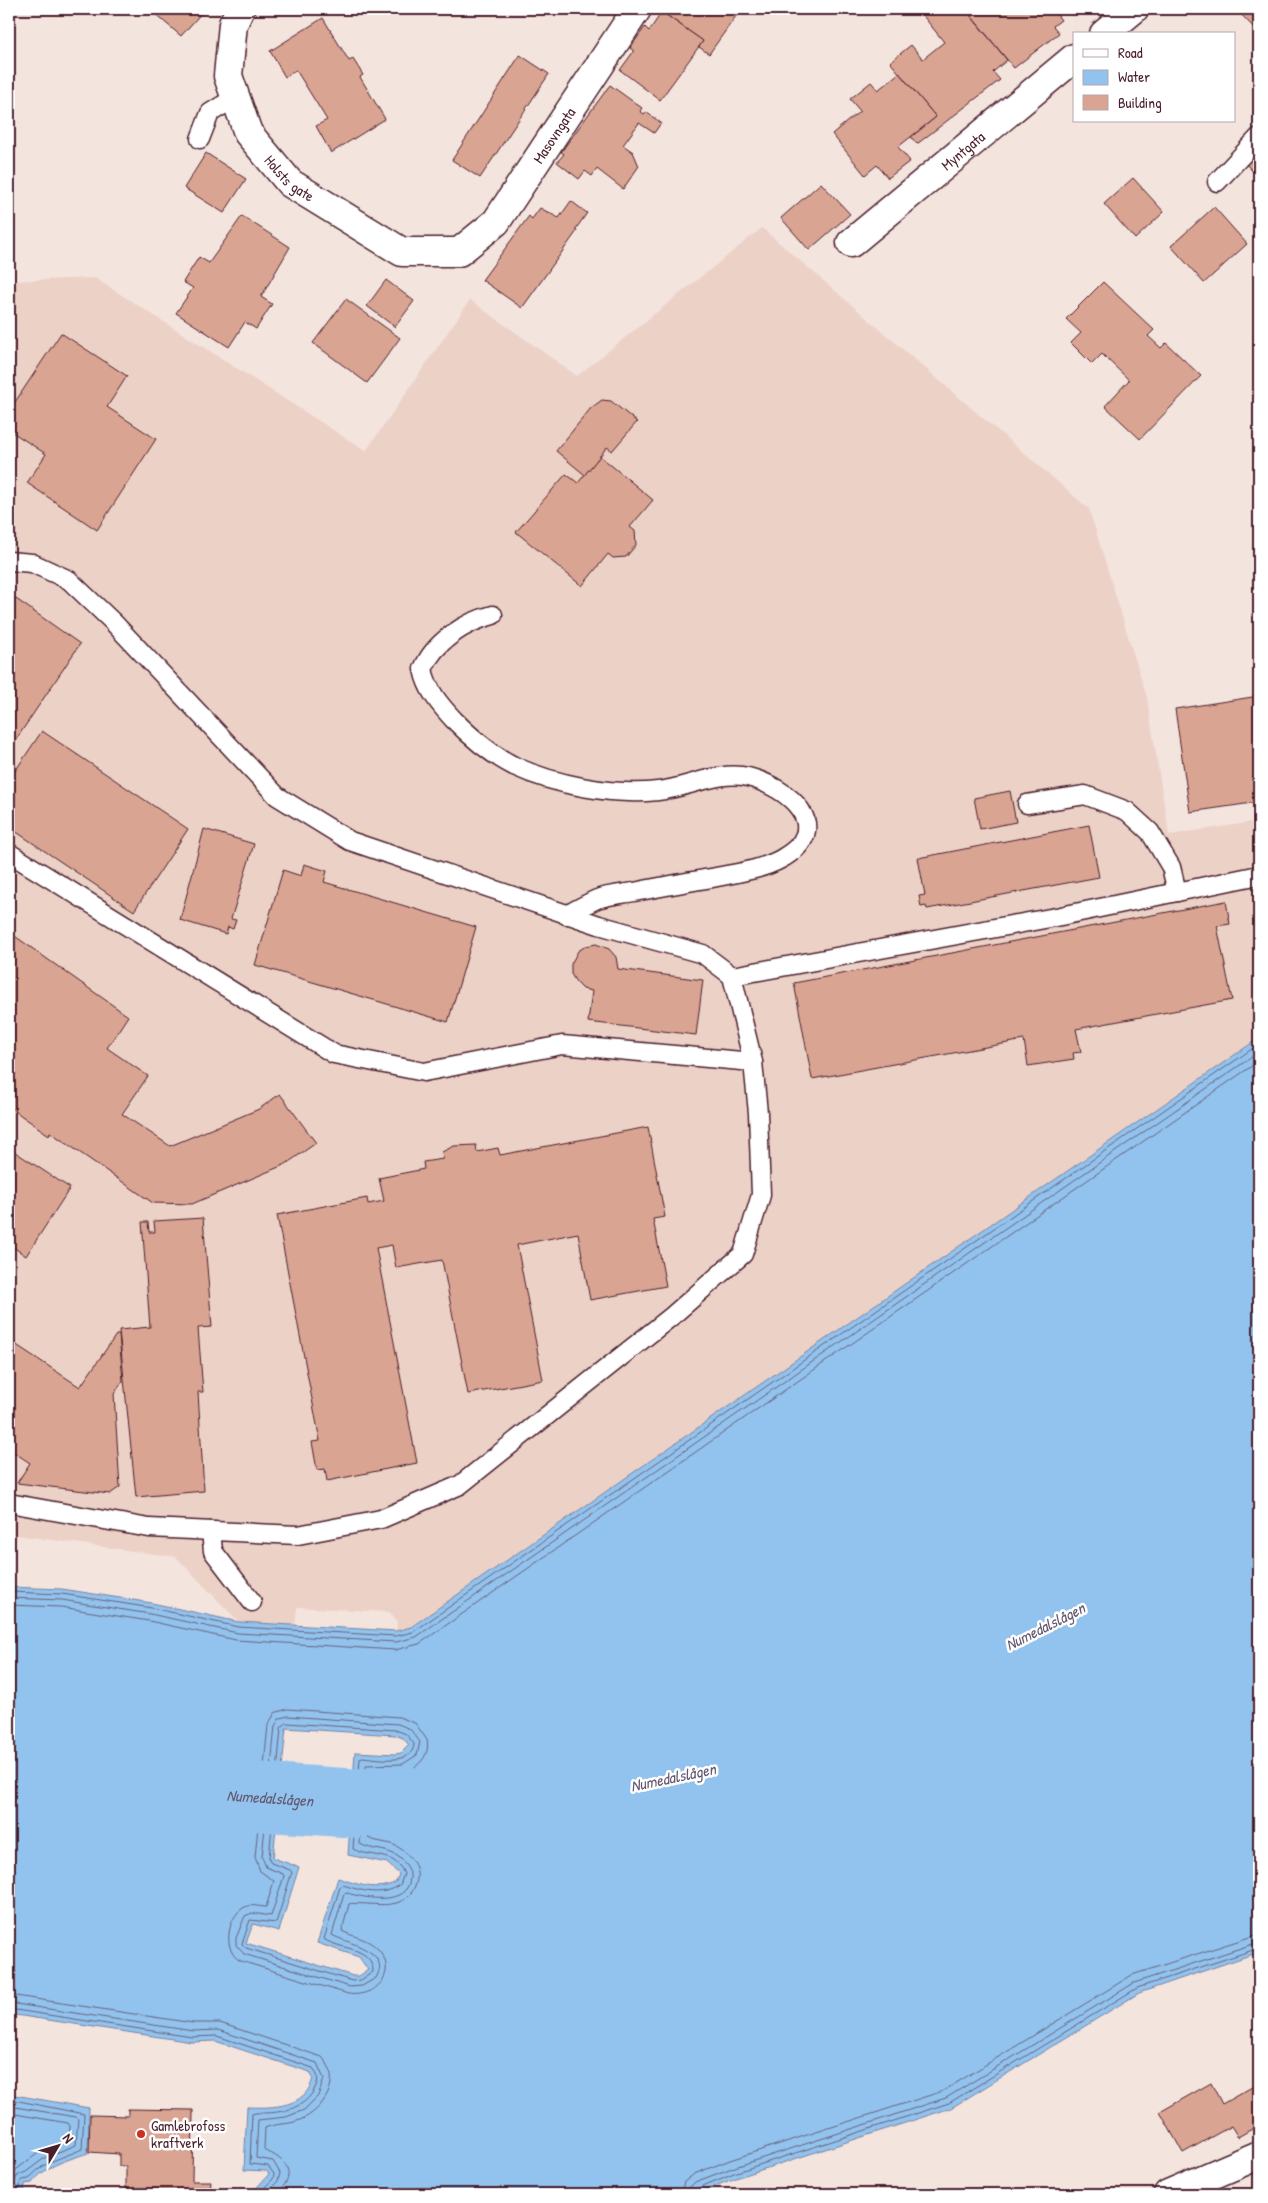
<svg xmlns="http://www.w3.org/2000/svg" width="1268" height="2203" font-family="'Patrick Hand',sans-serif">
<rect width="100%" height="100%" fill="#f4e4de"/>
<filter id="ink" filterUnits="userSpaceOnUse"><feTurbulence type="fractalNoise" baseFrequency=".02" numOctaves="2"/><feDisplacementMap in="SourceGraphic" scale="10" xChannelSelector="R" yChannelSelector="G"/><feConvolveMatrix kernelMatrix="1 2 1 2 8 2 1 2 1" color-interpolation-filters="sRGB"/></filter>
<g filter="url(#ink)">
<polygon fill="#ecd1c7" points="762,228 1089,509 1147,698 1169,835 1259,821 1259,1038 411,1627 396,1631 397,1621 389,1612 297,1607 295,1626 239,1622 176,1557 9,1534 9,281 95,278 366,451 470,300 577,376"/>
<g fill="#92c3ee" stroke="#7581a0" fill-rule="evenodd">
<path d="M1259,1038V1952L1139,1993L951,2108L736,2178L694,2194H251L269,2174L267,2171L244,2170L247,2107C273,2108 306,2108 313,2078L310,2072L215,2041L192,2042L9,2014V1587L62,1589L152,1603L239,1622L396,1631L411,1627ZM286,1728L395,1735L403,1738L409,1745L401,1753L395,1754L355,1752L348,1855L387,1863L399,1874L396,1882C377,1892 357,1884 338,1878L317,1943L359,1957L368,1970L359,1976H353L246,1943L253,1924L279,1931L299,1867L273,1858Z"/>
<path d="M9,2094L89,2108L88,2153C68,2160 46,2165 32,2183L25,2184L24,2194H9Z"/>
</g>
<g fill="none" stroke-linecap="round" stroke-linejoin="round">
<g stroke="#676179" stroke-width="1">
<polyline points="9,1592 62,1594 152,1608 238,1627 396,1636 413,1632 1259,1044"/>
<polyline points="9,1598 62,1600 150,1614 238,1633 396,1642 416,1637 1259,1052"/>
<polyline points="9,1605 61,1607 149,1621 236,1640 395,1650 419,1644 1259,1061"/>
<path d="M288,1709L399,1717L415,1723L427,1740C431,1759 413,1772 396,1773C388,1773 379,1770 373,1773L368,1838C376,1842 386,1842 394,1845C409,1852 423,1869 415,1886C411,1896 402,1903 391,1904C381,1906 353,1902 349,1904L342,1931C353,1937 367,1938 377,1948C400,1972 376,1998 348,1994L241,1961C222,1952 227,1918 243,1908C251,1903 258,1907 266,1907L274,1881L260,1871L255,1857L268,1725L275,1713Z"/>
<path d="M288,1716L398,1724L410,1729L420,1742L417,1755L403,1764L366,1765L360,1844C372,1851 388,1848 400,1858C405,1863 411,1869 410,1878C408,1907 364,1898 347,1893L344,1894L332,1935C346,1943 393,1951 376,1978L362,1986L350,1987L244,1954L236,1945V1938L245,1916L252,1913L271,1916L284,1876L283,1874L266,1867L262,1857L275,1726L279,1719Z"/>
<path d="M287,1723L396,1730L406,1734L414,1744C413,1766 376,1758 362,1757L360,1759L353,1849C370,1858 396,1851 404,1874L400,1885C382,1897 362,1891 343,1885L340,1887L324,1939C339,1950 373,1946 373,1972L361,1980L352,1981L246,1948L242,1944L250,1920L276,1923L292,1872L290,1870L271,1863L269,1858L281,1728Z"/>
<path d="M9,1995L193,2023H220L322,2057C344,2079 323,2111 300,2120C289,2125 275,2123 265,2128L264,2150C287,2160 298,2173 277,2194"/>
<polyline points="9,2003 193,2031 218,2030 317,2063 324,2079 318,2096 304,2110 286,2117 258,2120 256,2158 273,2161 280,2173 278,2181 266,2194"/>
<path d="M9,2009L192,2037L217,2036L313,2068C319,2076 319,2081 314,2090C305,2107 286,2112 267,2113C262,2113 257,2112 252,2114L250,2164L268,2166L274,2174L273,2179L258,2194"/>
<path d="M9,2099L84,2114L82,2149C63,2158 43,2161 29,2179L22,2180L20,2184V2194"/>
<polyline points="9,2106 76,2117 78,2119 76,2145 46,2157 26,2172 18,2175 14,2182 13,2194"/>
<polyline points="9,2113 68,2123 70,2126 69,2140 41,2151 9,2175"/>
<polyline points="681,2194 684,2182 694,2174 730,2160 943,2091 1132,1975 1259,1934"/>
<polyline points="689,2194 690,2187 695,2182 732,2168 946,2098 1134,1983 1259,1942"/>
<polyline points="695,2194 698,2188 734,2173 949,2103 1137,1988 1259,1948"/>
</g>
<path stroke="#92c3ee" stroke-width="69" id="s1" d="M9,1792L231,1795L351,1803L446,1801"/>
</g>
<g fill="#daa492" stroke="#4a1f2b">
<polygon points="158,9 205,9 181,36 154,13"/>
<polygon points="669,9 741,9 709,54 699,47 703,41 665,14"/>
<polygon points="923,9 965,9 1007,60 993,72 1000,80 917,144 911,137 936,117 890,62 911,45 923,59 944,42 920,12"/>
<polygon points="970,9 1059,9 1055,12 1061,20 1053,26 1059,33 1014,68 967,11"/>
<polygon points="1236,9 1259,9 1259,33"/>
<polygon points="662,12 703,41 660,100 620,70 634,51 630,48 645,27 649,31"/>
<polygon points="323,18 349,61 353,59 363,75 360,77 385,119 331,153 316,126 327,120 296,70 285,77 270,51"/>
<polygon points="520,55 549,74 480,178 452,160"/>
<polygon points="899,73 936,117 898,147 910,161 888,178 877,165 865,175 832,134 860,111 850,99 871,82 878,90"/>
<polygon points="610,85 642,108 640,111 644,114 646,112 661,123 654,133 639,123 623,145 633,152 639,166 623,189 597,169 592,176 585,171 579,179 557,162 564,154 561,152"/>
<polygon points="1259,152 1259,178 1246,164"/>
<polygon points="206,153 246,179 224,213 184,188"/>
<polygon points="1133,178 1164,212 1135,239 1104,204"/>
<polygon points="821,183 850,214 809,250 781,218"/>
<polygon points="571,201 587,213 575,230 577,231 522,308 482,280 529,216 532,219 540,208 559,218"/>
<polygon points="1214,207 1247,244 1204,283 1171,246"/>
<polygon points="242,216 290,247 261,297 272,304 256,329 245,322 229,347 176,313 193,288 183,282 199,257 209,263"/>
<polygon points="386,280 414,301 395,327 367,306"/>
<polygon points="1103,282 1154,330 1148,336 1161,348 1166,343 1201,376 1140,439 1105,406 1129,380 1102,354 1092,364 1071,343 1081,333 1066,319"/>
<polygon points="346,299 400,338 367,383 313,343"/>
<polygon points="61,333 127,376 107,407 156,439 97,530 27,483 46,454 9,430 9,411"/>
<polygon points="602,400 611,401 637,422 612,451 607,447 585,475 556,451 591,408"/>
<polygon points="600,456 653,500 630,527 635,531 636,545 626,557 613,558 608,554 582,586 516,532 566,474 578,483"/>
<polygon points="9,594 80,644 9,750"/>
<polygon points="1259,696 1259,802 1190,812 1175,709"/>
<polygon points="42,731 188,829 134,911 9,827 9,780"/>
<polygon points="1010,791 1016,822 980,829 974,798"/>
<polygon points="1089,825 1099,877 927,909 926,906 921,907 919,896 925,895 918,858"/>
<polygon points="204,829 254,844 231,919 236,920 233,929 228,927 226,934 180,920"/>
<polygon points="304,864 327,871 324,882 476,927 448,1022 255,965 283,870 301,876"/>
<polygon points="1226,901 1230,924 1217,926 1232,1000 1076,1029 1081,1052 1073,1053 1074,1059 1028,1066 1024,1040 812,1079 794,983"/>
<polygon points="9,932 128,1016 107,1048 148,1076 122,1114 170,1146 259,1109 280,1094 316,1143 286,1164 192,1204 153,1203 50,1132 49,1135 9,1107"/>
<polygon points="596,944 609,949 616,957 618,969 703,980 696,1035 588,1022 592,991 583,989 576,982 571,974 571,964 578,951 586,946"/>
<polygon points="648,1127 665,1217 653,1219 666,1286 590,1300 578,1233 517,1245 543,1380 468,1394 442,1260 396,1268 392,1245 376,1248 417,1463 327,1481 325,1469 317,1470 312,1442 320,1441 277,1215 367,1198 368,1204 384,1201 379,1178 424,1169 423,1162 443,1159 442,1152 454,1146 476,1145 477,1152 498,1148 500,1155"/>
<polygon points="9,1148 70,1188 26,1256 9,1244"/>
<polygon points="203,1218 212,1327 198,1328 203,1392 198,1392 204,1491 136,1497 119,1330 150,1327 142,1222 148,1222 149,1232 155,1232 154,1221"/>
<polygon points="116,1335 119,1335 123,1381 114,1394 120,1487 110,1494 17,1483 30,1463 9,1449 9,1340 80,1387"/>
<polygon points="1211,2083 1222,2104 1259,2083 1259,2125 1238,2137 1231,2126 1183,2153 1160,2112"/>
<polygon points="128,2109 193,2110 192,2181 211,2181 210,2194 126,2194 126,2166 119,2166 119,2154 89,2152 90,2115 128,2116"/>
</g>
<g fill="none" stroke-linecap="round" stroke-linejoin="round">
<g stroke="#4a1f2b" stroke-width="21">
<g id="lane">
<polyline points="200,139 210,113 236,97"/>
<polyline points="1217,182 1259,137"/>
<polyline points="9,561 32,563 69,580 113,622 277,796 350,841 599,925 703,954 732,976"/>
<path d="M493,615C465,622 434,642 423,669C427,690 440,705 454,720C471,737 492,755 514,766C555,785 614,796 658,791C687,788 719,770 748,777C788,787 837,828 781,859C761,870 735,873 712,878C686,882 660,887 634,892C622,894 608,895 597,899C586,904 576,910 566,915"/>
<polyline points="1027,804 1085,795 1127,811 1150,832 1171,867 1177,892"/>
<polyline points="9,853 334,1054 424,1072 562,1045 753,1062"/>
<polyline points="9,1503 149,1528 298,1535 381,1519 460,1485 672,1316 743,1254 761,1195 758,1113 753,1062 732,976 1061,916 1259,875"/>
<polyline points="211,1531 213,1551 252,1602"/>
</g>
</g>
<g stroke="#4a1f2b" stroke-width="31">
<g id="street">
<path id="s2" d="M240,9L233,24L228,76L248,133L290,183L402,252H459L496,222L637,9"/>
<polyline points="1104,34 1134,9"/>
<path id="s3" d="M851,243L1074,58"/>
<polyline points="1168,2194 1259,2155"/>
</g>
</g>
<use href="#lane" stroke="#fff" stroke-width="18"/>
<use href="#street" stroke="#fff" stroke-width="28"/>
</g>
</g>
<circle fill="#c8321e" stroke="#fff" stroke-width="2" cx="141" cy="2134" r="5"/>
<g text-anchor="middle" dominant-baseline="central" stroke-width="5" stroke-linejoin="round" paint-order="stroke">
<g font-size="15" fill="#4a1f2b" stroke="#fff">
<text stroke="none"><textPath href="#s2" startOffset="535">Masovngata</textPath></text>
<text stroke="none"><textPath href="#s3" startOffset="145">Myntgata</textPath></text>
<text stroke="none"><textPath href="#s2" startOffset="191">Holsts gate</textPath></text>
</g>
<g font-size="15" fill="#4a1f2b" stroke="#fff" text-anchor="start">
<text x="151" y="2125">Gamlebrofoss<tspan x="151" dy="17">kraftverk</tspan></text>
</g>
<g font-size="16" font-style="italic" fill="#63586f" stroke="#fff">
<text transform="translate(1045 1626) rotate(-27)">Numedalslågen</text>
<text transform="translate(673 1777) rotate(-12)">Numedalslågen</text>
<text stroke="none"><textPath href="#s1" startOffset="261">Numedalslågen</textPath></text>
</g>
</g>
<rect width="1268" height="2203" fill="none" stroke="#fff" stroke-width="30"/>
<rect x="15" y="15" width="1238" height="2173" fill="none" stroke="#4a1f2b" stroke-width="2" filter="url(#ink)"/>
<rect x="1073" y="32" width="162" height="90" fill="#ffffff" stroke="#b7a5aa"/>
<rect x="1083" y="49" width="25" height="8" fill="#ffffff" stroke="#b7a5aa"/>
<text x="1118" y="58" font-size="15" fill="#4a1f2b">Road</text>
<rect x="1083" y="70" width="25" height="15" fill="#92c3ee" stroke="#b7a5aa"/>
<text x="1118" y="82" font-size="15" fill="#4a1f2b">Water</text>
<rect x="1083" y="95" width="25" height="15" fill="#daa492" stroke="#b7a5aa"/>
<text x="1118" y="108" font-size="15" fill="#4a1f2b">Building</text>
<g transform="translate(58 2146) rotate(52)" stroke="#ffffff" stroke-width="4" paint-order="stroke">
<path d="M0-4L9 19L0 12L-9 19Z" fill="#4a1f2b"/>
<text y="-8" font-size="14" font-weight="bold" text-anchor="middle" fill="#4a1f2b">N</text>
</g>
</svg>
